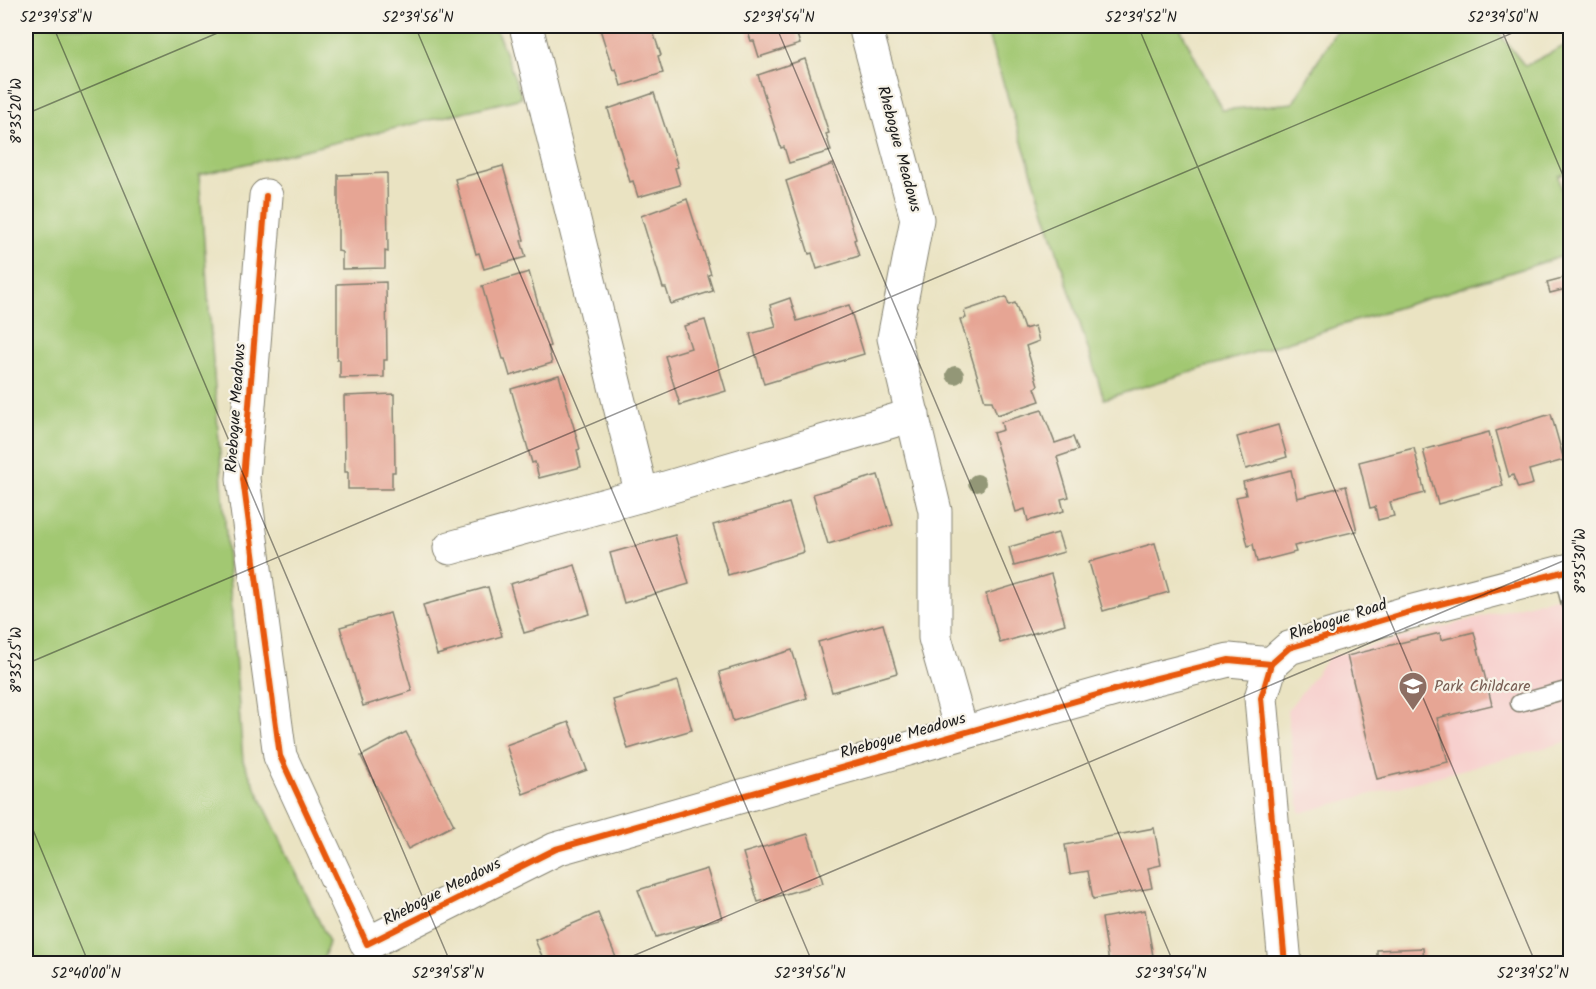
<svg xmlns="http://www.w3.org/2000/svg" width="1596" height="989" font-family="Kalam,sans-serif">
<rect width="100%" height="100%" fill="#f7f3e8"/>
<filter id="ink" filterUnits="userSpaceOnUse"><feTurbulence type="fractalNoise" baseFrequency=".0167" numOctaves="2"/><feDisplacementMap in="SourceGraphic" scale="12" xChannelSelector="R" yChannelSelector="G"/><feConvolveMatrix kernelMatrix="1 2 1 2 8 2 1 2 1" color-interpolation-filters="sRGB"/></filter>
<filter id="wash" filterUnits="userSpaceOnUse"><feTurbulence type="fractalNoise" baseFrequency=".008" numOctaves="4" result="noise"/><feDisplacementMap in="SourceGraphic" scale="24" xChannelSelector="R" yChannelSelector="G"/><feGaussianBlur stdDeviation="1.35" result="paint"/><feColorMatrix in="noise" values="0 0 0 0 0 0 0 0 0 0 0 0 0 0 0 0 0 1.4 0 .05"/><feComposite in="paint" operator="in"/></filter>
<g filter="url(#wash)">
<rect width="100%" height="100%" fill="#eae3c2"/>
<polygon fill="#f7d0ce" points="1570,593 1570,741 1300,813 1287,711 1329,657"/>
<g fill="#a2c872" stroke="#5f7247" stroke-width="1.5">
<polygon points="26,26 495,26 522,98 199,175 243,761 329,942 322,963 26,963"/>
<polygon points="985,26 1179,26 1222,110 1293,103 1335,32 1354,26 1493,26 1525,66 1570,43 1570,172 1559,176 1570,238 1570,254 1104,399"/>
</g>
<g id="blocks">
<g fill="#e6a594">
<polygon points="599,26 651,26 661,55 658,56 663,73 621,86 616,69 613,70"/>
<polygon points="746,26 801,26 795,28 800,44 759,57 754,41 751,41"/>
<polygon points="805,59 829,133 826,134 831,151 789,163 784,147 781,148 758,75"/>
<polygon points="654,93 678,167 675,168 680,185 638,197 633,181 630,182 608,109"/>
<polygon points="833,164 856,239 854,240 859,256 817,269 812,253 809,254 786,181"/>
<polygon points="503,166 524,240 521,241 526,257 484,269 479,253 476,254 455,179"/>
<polygon points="387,173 388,252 385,251 385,268 342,269 342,252 338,251 338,175"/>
<polygon points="687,199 711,274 708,275 713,291 671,304 666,288 663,288 641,216"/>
<polygon points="529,272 550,346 548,347 552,363 510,376 505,359 503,359 482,286"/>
<polygon points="1570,276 1570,288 1550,293 1547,282"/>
<polygon points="386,282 387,360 384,360 384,377 340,378 340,360 337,360 337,284"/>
<polygon points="1006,297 1009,305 1015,303 1024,329 1035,326 1039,341 1026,346 1038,385 1035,388 1040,401 997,415 992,401 985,401 960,319 966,318 964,311"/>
<polygon points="790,298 797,321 849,305 864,354 764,384 750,334 776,327 770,305"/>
<polygon points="705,320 726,391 680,405 665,356 691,348 684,326"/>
<polygon points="559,375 580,449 577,450 581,467 539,478 535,462 532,463 511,389"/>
<polygon points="394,394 395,472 392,472 392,489 348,489 348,472 345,472 344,396"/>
<polygon points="1042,410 1055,443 1073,437 1078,450 1057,457 1069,497 1061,499 1064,511 1028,521 1025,509 1016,512 993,433 1003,430 1001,422"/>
<polygon points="1551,414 1564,460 1529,470 1533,484 1518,488 1513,475 1509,477 1496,431"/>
<polygon points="1278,425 1287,457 1246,469 1237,437"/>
<polygon points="1489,432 1503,486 1438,504 1423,450"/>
<polygon points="1414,448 1425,493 1390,502 1394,516 1378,520 1375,507 1370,508 1359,462"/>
<polygon points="1291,470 1297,498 1346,486 1357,531 1294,546 1296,552 1257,562 1253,544 1248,546 1236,497 1246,495 1243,482"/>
<polygon points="878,475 893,525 828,544 813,494"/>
<polygon points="789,503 804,552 728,575 713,525"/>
<polygon points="1058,533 1064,552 1014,566 1009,547"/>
<polygon points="675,535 689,584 624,603 610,553"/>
<polygon points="1155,543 1169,592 1103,611 1089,562"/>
<polygon points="575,565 590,614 524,633 510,584"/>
<polygon points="1051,574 1065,624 1000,643 986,594"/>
<polygon points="488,587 502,636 437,655 423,605"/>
<polygon points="390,613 412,691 363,706 340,627"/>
<polygon points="883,624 897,673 832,692 818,642"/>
<polygon points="1474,632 1492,705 1437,718 1448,762 1377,779 1347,656 1440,633 1441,640"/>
<polygon points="792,650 807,698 733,721 719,672"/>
<polygon points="678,681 692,730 628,749 613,700"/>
<polygon points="569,722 587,770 523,794 506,745"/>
<polygon points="406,732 454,825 408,849 361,756"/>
<polygon points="1154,828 1161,865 1148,868 1152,888 1093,899 1088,871 1070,874 1065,845"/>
<polygon points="808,834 823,883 758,902 743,853"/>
<polygon points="707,869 722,918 656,937 638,890"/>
<polygon points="1145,910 1153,956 1109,963 1102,918"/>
<polygon points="598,913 617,960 610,963 545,963 535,940"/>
<polygon points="1423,948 1424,963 1377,963 1377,950"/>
</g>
</g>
</g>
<g filter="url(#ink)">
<use href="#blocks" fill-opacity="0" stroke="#83806f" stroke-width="1.5"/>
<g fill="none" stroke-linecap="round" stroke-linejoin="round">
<g stroke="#83806f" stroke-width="19">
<g id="service">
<polyline points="1562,572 1570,604"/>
<polyline points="1519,703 1570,689"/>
</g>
</g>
<g stroke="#83806f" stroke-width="35">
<g id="minor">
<polyline points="526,26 642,495"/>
<polyline points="865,26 917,219 894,338 935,511 935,638 962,733"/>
<polyline points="266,196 243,479 280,756 367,944 556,849 1153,679 1229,660 1271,664"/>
<polyline points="450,548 642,495 913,415"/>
<polyline points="1285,964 1261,698 1271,664 1289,648 1406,613 1570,570"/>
</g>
</g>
<use href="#service" stroke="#fff" stroke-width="16"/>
<use href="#minor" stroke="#fff" stroke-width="33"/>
<g stroke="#f7f3e8" stroke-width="10">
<g id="cycleway">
<polyline points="266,196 243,479 280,756 367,944 556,849 1153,679 1229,660 1271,664"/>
<polyline points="1285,964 1261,698 1271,664 1289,648 1406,613 1570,570"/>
</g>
</g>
<use href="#cycleway" stroke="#e8590c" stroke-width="6"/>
</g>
<g fill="#939777">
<circle cx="955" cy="375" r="9"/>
<circle cx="977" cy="483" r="9"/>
</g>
</g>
<path fill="none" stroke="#1c1c1c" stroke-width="1.5" stroke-opacity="0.45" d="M53,26L451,964M415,26L813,964M776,26L1174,964M1138,26L1536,964M1500,26L1570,192M26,114L234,26M26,664L1529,26M26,813L89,964M614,964L1570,558"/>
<defs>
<g id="school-pin" transform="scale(1.5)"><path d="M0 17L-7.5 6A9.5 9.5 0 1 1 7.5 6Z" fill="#8d6e63" stroke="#f7f3e8"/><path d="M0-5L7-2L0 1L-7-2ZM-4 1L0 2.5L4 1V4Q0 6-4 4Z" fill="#fff"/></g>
</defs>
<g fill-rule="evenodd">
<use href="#school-pin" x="1413" y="686"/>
</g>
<g text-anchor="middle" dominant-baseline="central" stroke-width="4.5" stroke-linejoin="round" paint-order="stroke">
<g font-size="16" fill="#1c1c1c" stroke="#f7f3e8">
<text transform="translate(899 149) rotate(75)">Rhebogue Meadows</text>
<text transform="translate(236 408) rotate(-86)">Rhebogue Meadows</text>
<text transform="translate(1338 620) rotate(-18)">Rhebogue Road</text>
<text transform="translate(903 736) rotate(-16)">Rhebogue Meadows</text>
<text transform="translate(442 892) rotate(-27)">Rhebogue Meadows</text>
</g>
<g font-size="16" fill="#785e54" stroke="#f7f3e8" text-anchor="start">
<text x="1434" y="686">Park Childcare</text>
</g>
</g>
<rect width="1596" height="989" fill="none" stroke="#f7f3e8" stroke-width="66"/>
<rect x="33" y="33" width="1530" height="923" fill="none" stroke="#1c1c1c" stroke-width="2"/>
<g font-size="15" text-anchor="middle" fill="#1c1c1c">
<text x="56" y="22">52°39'58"N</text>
<text x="418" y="22">52°39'56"N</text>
<text x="779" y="22">52°39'54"N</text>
<text x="1141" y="22">52°39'52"N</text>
<text x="1503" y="22">52°39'50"N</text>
<text transform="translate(16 111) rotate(-90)" y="5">8°35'20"W</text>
<text transform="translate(1580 561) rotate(-90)" y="5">8°35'30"W</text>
<text transform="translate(16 660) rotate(-90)" y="5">8°35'25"W</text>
<text x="86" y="978">52°40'00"N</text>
<text x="448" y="978">52°39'58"N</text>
<text x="810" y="978">52°39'56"N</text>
<text x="1171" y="978">52°39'54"N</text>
<text x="1533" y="978">52°39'52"N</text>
</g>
</svg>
